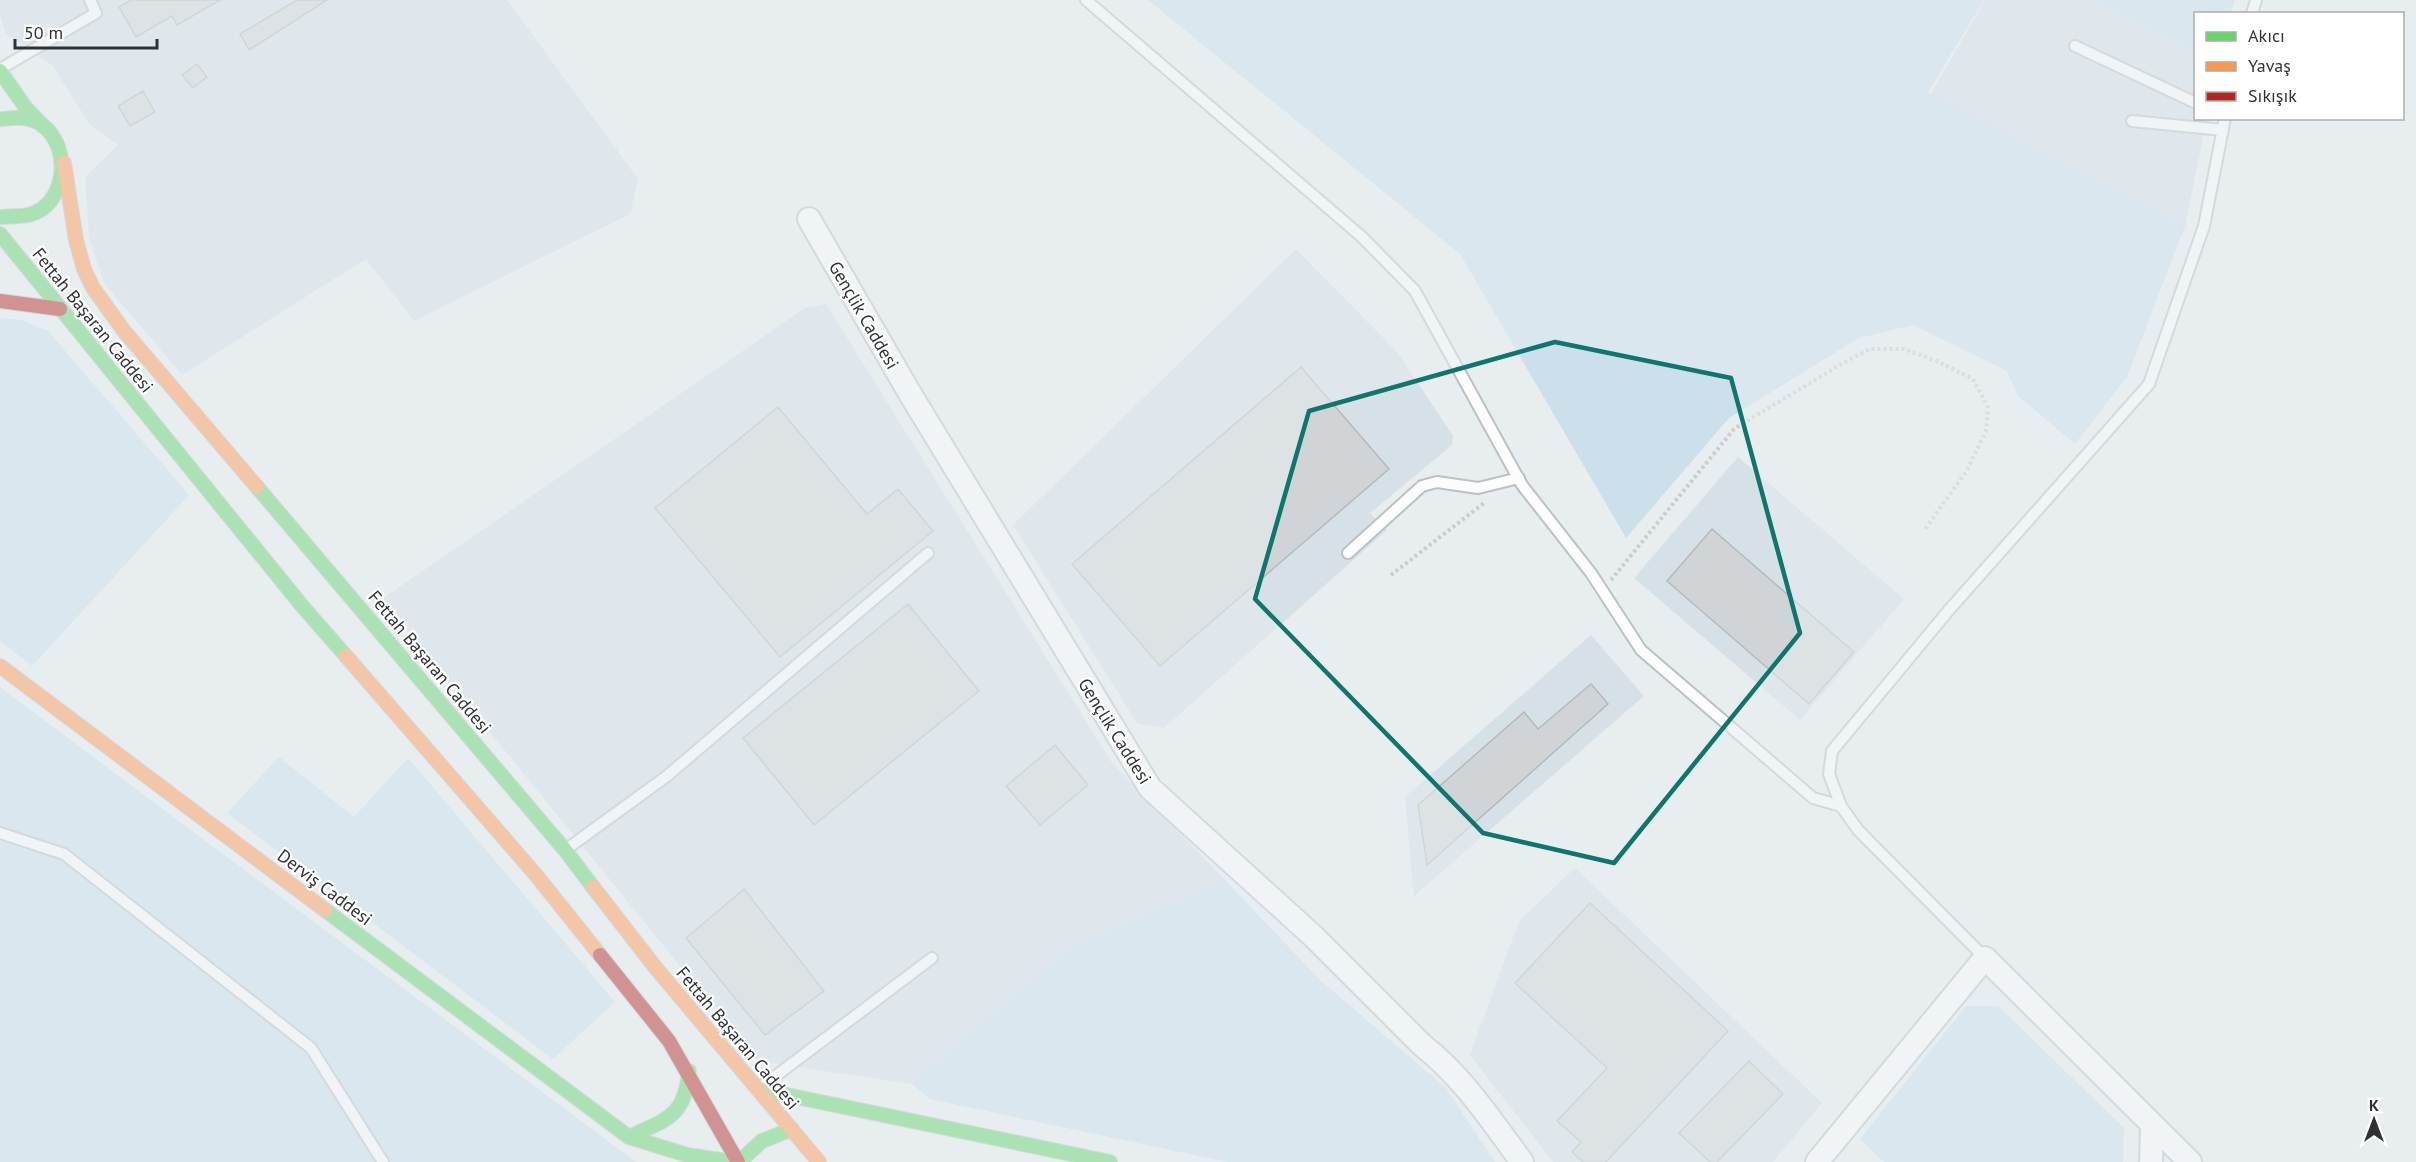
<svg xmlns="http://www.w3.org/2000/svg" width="2416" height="1162" font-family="'PT Sans',sans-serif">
<rect width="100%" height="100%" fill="#e8edf0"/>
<g fill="#d6e1e7">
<polygon points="0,0 507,0 638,179 630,214 414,321 366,259 182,375 104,283 89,238 85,177 118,145 90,125 53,66 5,33 0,13"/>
<polygon points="1985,0 2090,0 2195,50 2196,118 2207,119 2185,226 1931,94"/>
<polygon points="1296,249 1398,353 1453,436 1452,445 1370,513 1387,530 1164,728 1137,723 1013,525"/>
<polygon points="826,304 1112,763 1225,880 1068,949 912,1084 757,1061 382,599 805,308"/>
<polygon points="1738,457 1904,599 1800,720 1634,578"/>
<polygon points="1591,635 1644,696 1414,896 1405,797"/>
<polygon points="1575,868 1822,1103 1773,1162 1553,1162 1470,1055 1519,921"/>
</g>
<g fill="#cbe0eb">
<polygon points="1148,0 1984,0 1928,92 2185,226 2127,377 2075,444 2018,396 2007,371 1913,325 1859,338 1729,418 1626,538 1460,254"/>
<polygon points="2090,0 2235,0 2231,13 2196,14 2195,50"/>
<polygon points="0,318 21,320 48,331 189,495 32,666 0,641"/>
<polygon points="0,687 2,689 636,1162 0,1162"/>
<polygon points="279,757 354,817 408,758 615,1002 553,1059 227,813"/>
<polygon points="1225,880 1320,980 1446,1088 1495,1162 1227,1162 930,1099 912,1084 1068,949"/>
<polygon points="1966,1006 1998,1006 2124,1128 2123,1162 1884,1162 1860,1139"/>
</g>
<g fill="#d0d4d7" stroke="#b5b9bb" stroke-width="1.5">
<polygon points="131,0 220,0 177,25 172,16 136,37 119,7"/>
<polygon points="297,0 327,0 249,50 240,34"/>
<polygon points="197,64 207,77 193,88 182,75"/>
<polygon points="143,91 155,112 130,126 118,106"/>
<polygon points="1301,367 1389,469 1160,666 1072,564"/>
<polygon points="778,407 867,514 898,489 933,531 780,657 655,508"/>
<polygon points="1712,529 1854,652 1809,704 1667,581"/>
<polygon points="908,604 979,691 814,825 743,738"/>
<polygon points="1591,684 1608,704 1427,865 1418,805 1524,712 1538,729"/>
<polygon points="1055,745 1088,785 1040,825 1006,786"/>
<polygon points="744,889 824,991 765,1035 686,938"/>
<polygon points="1590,903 1728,1031 1606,1162 1583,1162 1572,1152 1581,1142 1557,1121 1607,1068 1515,983"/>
<polygon points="1749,1061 1783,1094 1717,1162 1710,1162 1679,1133"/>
</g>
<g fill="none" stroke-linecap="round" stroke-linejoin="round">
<g stroke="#bdc1c3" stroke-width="14">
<g id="lane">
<polyline points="1086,0 1362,237 1415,291 1522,485 1591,573 1641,650 1813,798 1841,806"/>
<polyline points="2252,14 2256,0"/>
<polyline points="2075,46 2196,103"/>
<polyline points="2,68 96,13 90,0"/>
<polyline points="2132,121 2223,130"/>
<polyline points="1348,553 1422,486 1437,482 1478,488 1519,478"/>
<polyline points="0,833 64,854 311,1048 383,1162"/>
<polyline points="568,848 667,776 928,553"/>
<polyline points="1985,958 1858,830 1841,806 1829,774 1832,751 1949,610 2149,384 2204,226 2225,118"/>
<polyline points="765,1084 932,958"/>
</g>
</g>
<g stroke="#bdc1c3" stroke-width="26">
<g id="street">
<path d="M809,219L909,392L1150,788L1313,936L1422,1045C1463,1077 1491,1120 1522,1162"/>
<polyline points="1817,1162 1985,958 2190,1162"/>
<polyline points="2151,1162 2152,1126"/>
</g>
</g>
<g stroke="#bdc1c3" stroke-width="16">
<g id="fast">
<polyline points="0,71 26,108 44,127"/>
<path d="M0,119C7,119 16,117 23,118C72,123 75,204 28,215C19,217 9,216 0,217"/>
<polyline points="0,234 303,607 346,656"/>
<polyline points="257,487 565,850 593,887"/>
<polyline points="325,910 629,1137"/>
<polyline points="758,1089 1110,1162"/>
<polyline points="629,1137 687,1155 734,1162"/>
<path d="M629,1137C667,1119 685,1117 689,1071"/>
<polyline points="739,1162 762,1141 792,1129"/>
</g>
</g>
<g stroke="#bdc1c3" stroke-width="16">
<g id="slow">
<polyline points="64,163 76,240 84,269 93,288 124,331 257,487"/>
<polyline points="346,656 536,875 600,955"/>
<polyline points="0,666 325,910"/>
<polyline points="593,887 655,967 819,1162"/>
</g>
</g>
<g stroke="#bdc1c3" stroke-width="16">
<g id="jam">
<polyline points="0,301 60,309"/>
<polyline points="600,955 669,1041 738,1162"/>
</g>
</g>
<g stroke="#cbccce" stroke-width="4" stroke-dasharray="3 3" stroke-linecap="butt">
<polyline points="1391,575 1484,503"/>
<polyline points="1611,580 1734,429 1843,363 1870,349 1904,349 1939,362 1973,379 1988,407 1986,431 1966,472 1925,529"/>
</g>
<use href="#lane" stroke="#fcfcfd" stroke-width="10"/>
<use href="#street" stroke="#fcfcfd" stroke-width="22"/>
<use href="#fast" stroke="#63d668" stroke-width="14"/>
<use href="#slow" stroke="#ff974d" stroke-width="14"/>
<use href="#jam" stroke="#b3261e" stroke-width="14"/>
</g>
<path d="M0 0H2416V1162H0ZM1555,342L1731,378L1800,633L1614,863L1483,833L1255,599L1309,411Z" fill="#e8edf0" fill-opacity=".55" fill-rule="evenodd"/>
<path fill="none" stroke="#0f766e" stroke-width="4.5" stroke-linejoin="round" d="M1555,342L1731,378L1800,633L1614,863L1483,833L1255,599L1309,411Z"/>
<g text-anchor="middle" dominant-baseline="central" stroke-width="4.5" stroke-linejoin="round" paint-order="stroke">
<g font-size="18" fill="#2e3233" stroke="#fff">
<text transform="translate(864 315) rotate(60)">Gençlik Caddesi</text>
<text transform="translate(93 320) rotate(51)">Fettah Başaran Caddesi</text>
<text transform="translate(430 662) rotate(50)">Fettah Başaran Caddesi</text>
<text transform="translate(1115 731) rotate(58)">Gençlik Caddesi</text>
<text transform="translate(325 887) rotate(37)">Derviş Caddesi</text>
<text transform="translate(738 1038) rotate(50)">Fettah Başaran Caddesi</text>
</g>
</g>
<rect x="2194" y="12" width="210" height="108" fill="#ffffff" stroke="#abadad" stroke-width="1.5"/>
<rect x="2206" y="32" width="30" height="9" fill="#63d668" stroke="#abadad" stroke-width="1.5"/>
<text x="2248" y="42" font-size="18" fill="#2e3233">Akıcı</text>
<rect x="2206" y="62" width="30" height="9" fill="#ff974d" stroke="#abadad" stroke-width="1.5"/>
<text x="2248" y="72" font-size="18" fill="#2e3233">Yavaş</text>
<rect x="2206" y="92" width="30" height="9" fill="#b3261e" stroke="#abadad" stroke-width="1.5"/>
<text x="2248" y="102" font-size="18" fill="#2e3233">Sıkışık</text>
<g transform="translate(2374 1120)" stroke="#ffffff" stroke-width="4.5" paint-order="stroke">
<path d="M0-4.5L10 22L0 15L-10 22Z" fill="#2e3233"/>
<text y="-9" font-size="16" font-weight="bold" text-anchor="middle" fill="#2e3233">K</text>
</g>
<path d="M15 39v9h142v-9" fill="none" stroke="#2e3233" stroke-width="3"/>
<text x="24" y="39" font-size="18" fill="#2e3233" stroke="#ffffff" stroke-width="4.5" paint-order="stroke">50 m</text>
</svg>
